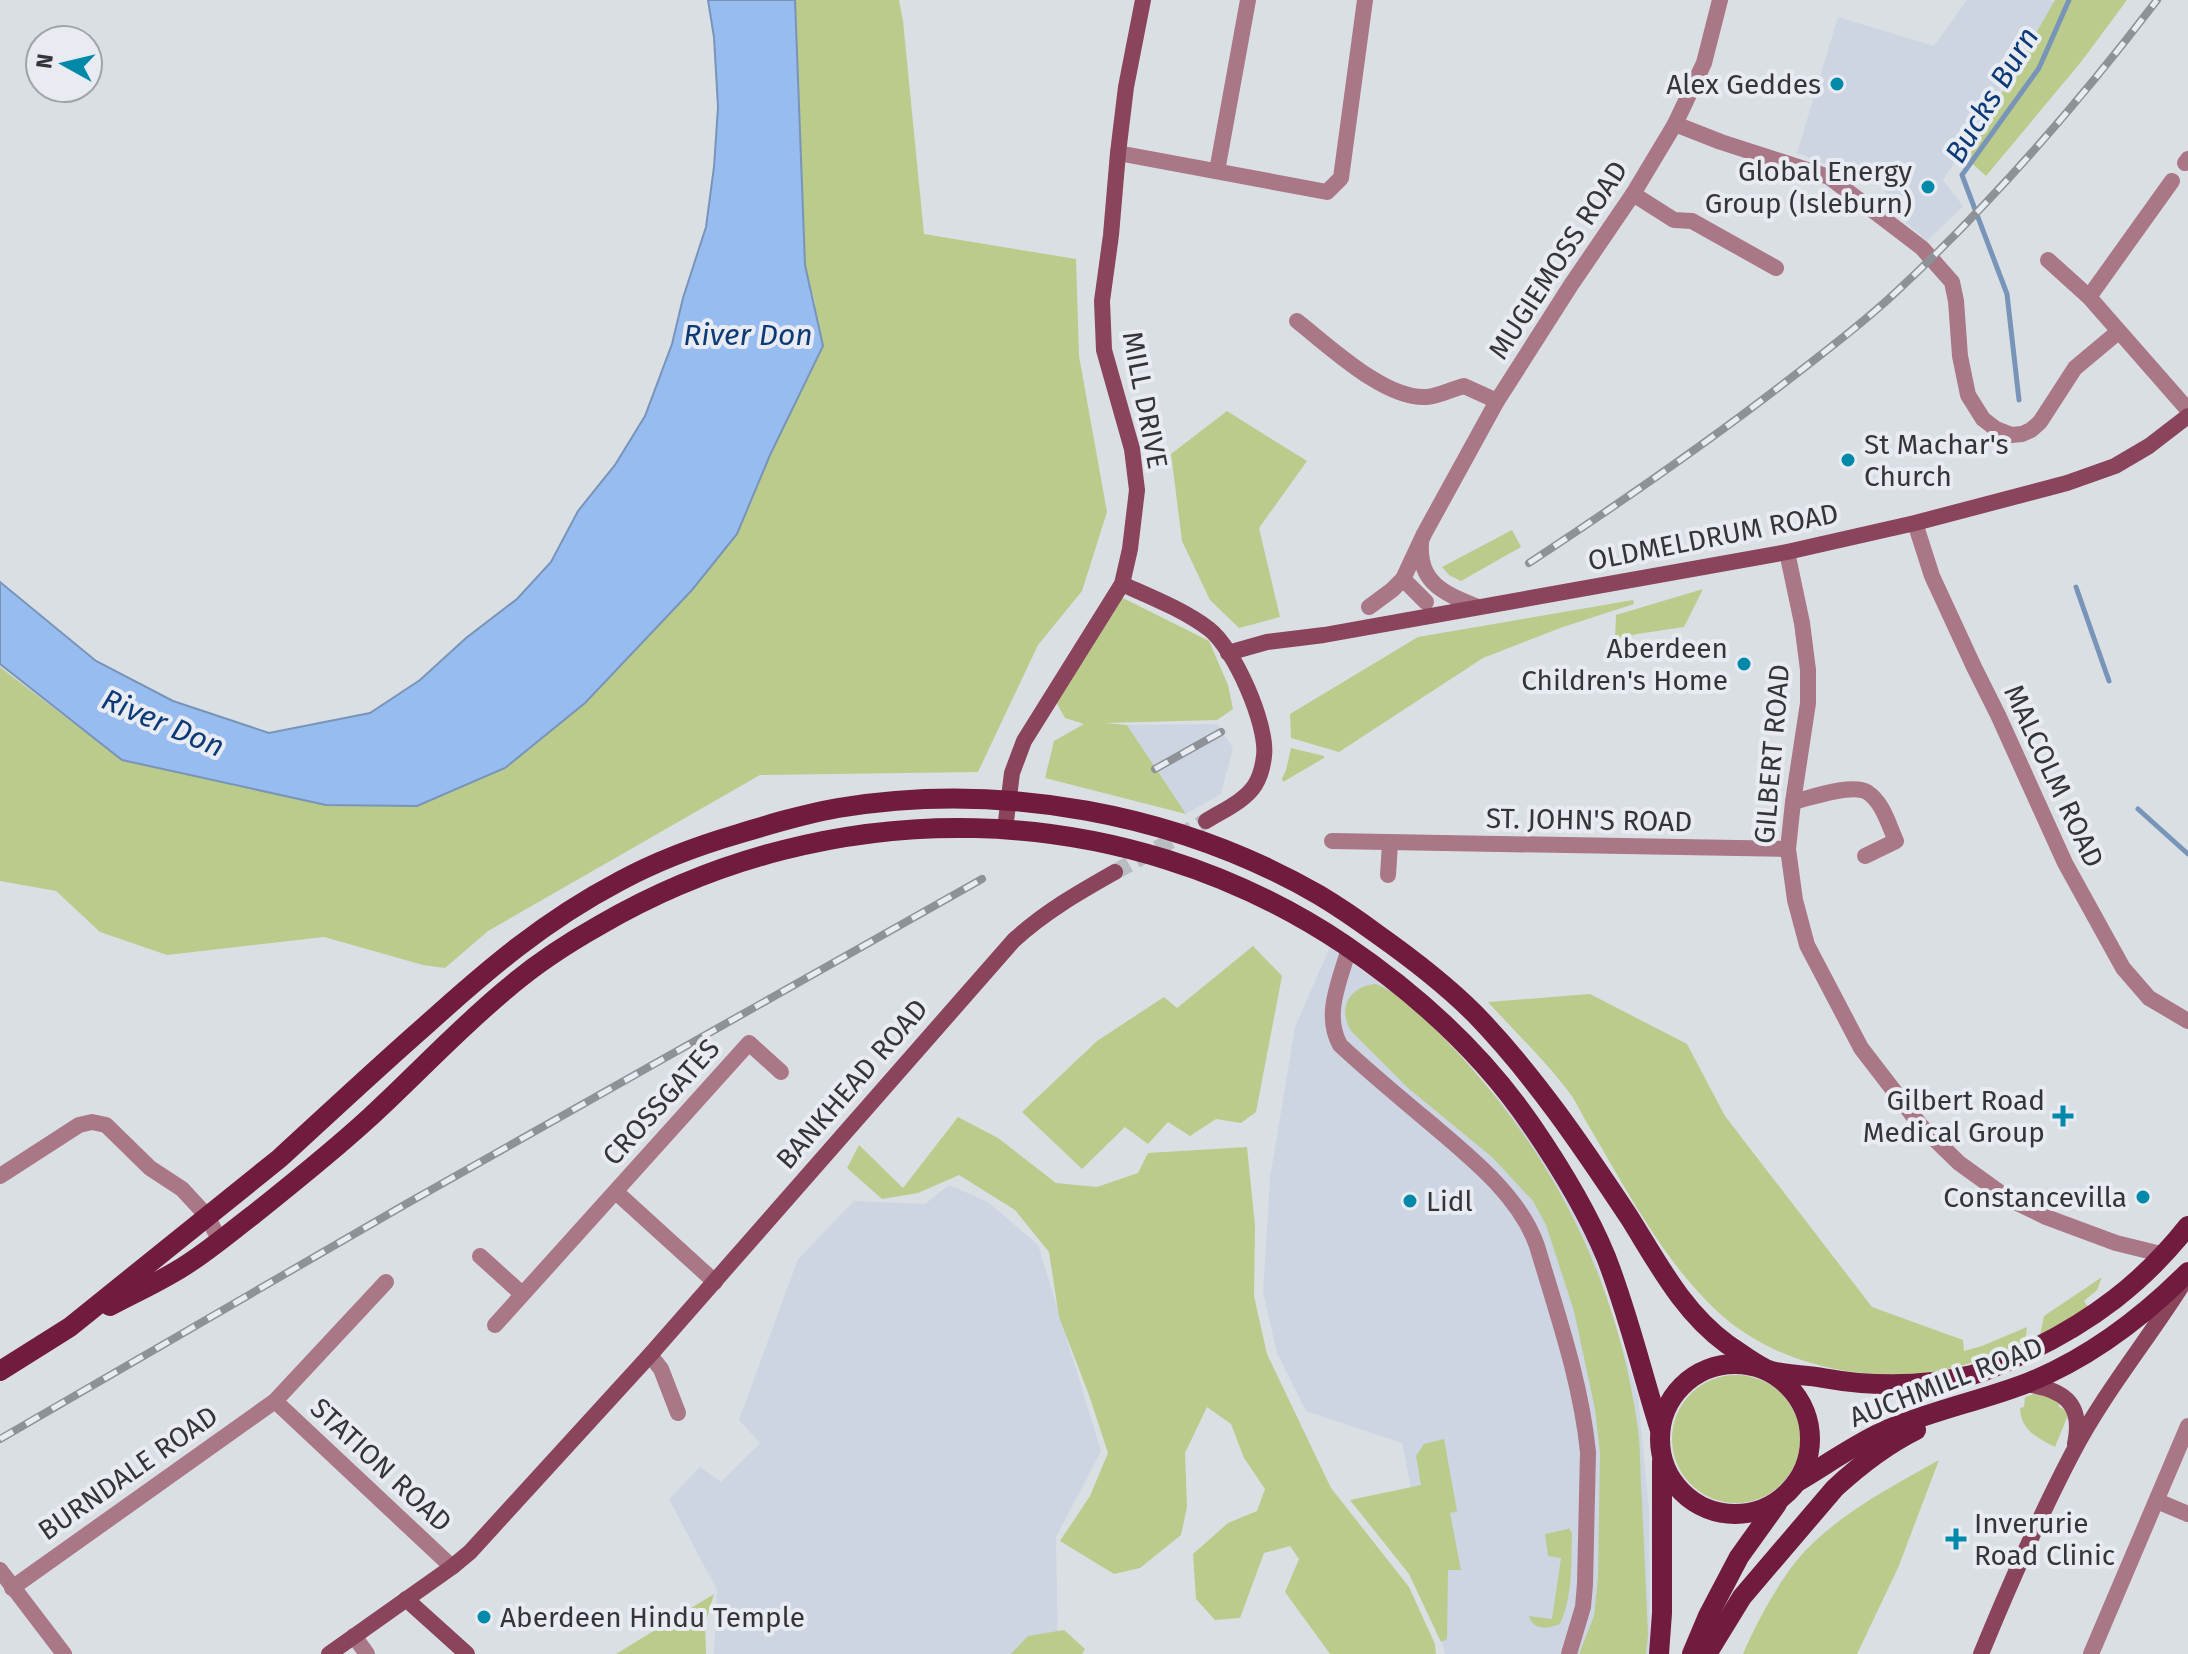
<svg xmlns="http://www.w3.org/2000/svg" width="2188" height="1654" font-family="'Fira Sans',sans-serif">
<rect width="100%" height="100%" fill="#dadfe4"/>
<g fill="#ccd5e1">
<polygon points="1967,0 2051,0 2055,2 1943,180 1963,206 1927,241 1884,203 1886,188 1867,175 1844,171 1797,153 1838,17 1934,46"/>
<polygon points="1217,724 1233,748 1221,794 1186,814 1127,725"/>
<polygon points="1330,947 1428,1018 1528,1133 1587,1233 1638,1396 1649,1510 1650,1654 1445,1654 1402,1443 1306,1411 1277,1353 1263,1292 1270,1178 1295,1027"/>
<polygon points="949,1185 988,1202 1038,1245 1101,1451 1056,1537 1058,1654 714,1654 717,1590 669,1499 700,1467 721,1482 760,1443 739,1420 798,1259 854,1201 925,1204"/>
</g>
<g fill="#bbcb8c">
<polygon points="795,0 899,0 903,21 924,234 1076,259 1079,356 1107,512 1082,591 1038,645 978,772 760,775 488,931 445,968 423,965 324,937 167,955 100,932 56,891 0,881 0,667 122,760 505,768 585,703 692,590 737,534 770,455 815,303 805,265"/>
<polygon points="2055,0 2127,0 2081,62 1986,176 1965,157"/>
<polygon points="1227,411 1307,461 1259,528 1280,617 1239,628 1210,600 1182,541 1171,454"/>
<polygon points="1512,530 1521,547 1461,581 1449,575 1442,567"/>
<polygon points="1703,589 1684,627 1637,634 1615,640 1616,615"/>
<polygon points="1115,594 1209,641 1228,685 1233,709 1217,720 1105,723 1127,725 1186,814 1045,778 1054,741 1084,724 1065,718 1056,702"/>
<polygon points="1633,600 1634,604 1563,627 1483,658 1339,752 1291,738 1290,714 1418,637"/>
<polygon points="1291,748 1324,756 1324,758 1283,782 1282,779 1286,770"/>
<polygon points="1253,946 1282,976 1256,1112 1241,1123 1216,1119 1190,1136 1168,1122 1148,1144 1125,1127 1082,1169 1022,1112 1097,1041 1164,997 1177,1008"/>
<path d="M1375,984C1401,991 1447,1041 1466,1062C1560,1166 1619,1290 1638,1429C1641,1453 1640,1477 1642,1501C1644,1546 1646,1590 1648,1635L1646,1654H1579L1594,1616L1598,1578L1600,1453L1595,1409L1574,1311L1546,1225L1533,1201L1492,1157L1408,1088L1352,1032C1337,1010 1348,987 1375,984Z"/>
<path d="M1590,994L1687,1044L1725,1116L1872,1307L1963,1340L1964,1351L1982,1346L2027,1327L2025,1343C2003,1352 1980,1361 1957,1367C1876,1386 1780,1369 1718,1312C1690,1286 1666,1254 1646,1222C1625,1190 1607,1156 1587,1123C1580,1111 1574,1097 1565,1087C1542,1057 1513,1030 1488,1002Z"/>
<polygon points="958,1117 998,1138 1056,1183 1097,1187 1138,1173 1148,1153 1247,1147 1255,1226 1254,1296 1267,1354 1331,1488 1409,1587 1435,1644 1436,1654 1330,1654 1285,1592 1299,1559 1290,1546 1264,1553 1240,1618 1215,1620 1196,1599 1193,1554 1228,1523 1257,1511 1265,1489 1244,1458 1231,1424 1207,1407 1185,1453 1187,1507 1181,1535 1140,1568 1114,1574 1060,1541 1090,1496 1108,1453 1089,1395 1059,1317 1049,1252 1015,1210 959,1175 918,1193 882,1199 847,1168 859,1145 903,1188"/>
<polygon points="2102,1277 2097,1290 2084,1301 2088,1307 2040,1335 2044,1316"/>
<circle cx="1736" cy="1439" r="64"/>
<path d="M2034,1394L2046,1395L2058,1400L2059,1407L2065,1410L2068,1415L2055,1447C2037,1437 2021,1431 2020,1408L2024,1407L2025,1397Z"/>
<polygon points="1444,1439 1457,1511 1450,1513 1461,1570 1448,1570 1447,1639 1441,1642 1409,1574 1350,1500 1421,1485 1416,1456 1424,1444"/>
<path d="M1939,1460L1898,1568L1857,1654H1743C1756,1623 1783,1573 1807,1549C1844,1511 1893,1486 1939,1460Z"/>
<path d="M1568,1527L1572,1533C1571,1564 1573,1595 1560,1624C1548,1629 1533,1631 1529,1616L1552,1619L1561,1558L1548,1556L1545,1534L1568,1529Z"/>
<polygon points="714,1594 705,1624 706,1654 616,1654"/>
<polygon points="1064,1630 1085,1649 1082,1654 1011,1654 1028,1636"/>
</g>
<polygon fill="#97bcf0" stroke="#7994b9" stroke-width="2" points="708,0 795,0 805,265 823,346 770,455 737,534 692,590 585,703 505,768 417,806 326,805 122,760 0,664 0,582 96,661 173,701 269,733 370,713 420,680 466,638 517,599 551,562 578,511 615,465 645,416 672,344 683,298 706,227 714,167 718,107 714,37"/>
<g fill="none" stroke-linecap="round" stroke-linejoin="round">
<g stroke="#7994b9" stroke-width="5">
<polyline points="2019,400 2007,294 1962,175 2039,68 2069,0"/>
<polyline points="2076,587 2109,681"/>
<polyline points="2138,809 2188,854"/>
</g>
<polyline stroke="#b9bdc2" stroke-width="16" stroke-dasharray="16 8" stroke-linecap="butt" points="1115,872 1206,821"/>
<g stroke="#a97785" stroke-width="16">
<polyline points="1675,124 1721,142 1829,177 1922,248 1952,282 1956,301 1960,356 1968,395 1983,419 1996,429 2011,435 2022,434 2031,430 2040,422 2075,368 2118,332"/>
<polyline points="1118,153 1327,192 1341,178 1365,0"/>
<polyline points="2185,163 2188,159"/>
<polyline points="1217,171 1248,0"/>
<polyline points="1633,194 1674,220 1692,221 1776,268"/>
<polyline points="2048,260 2089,297 2188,410"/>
<polyline points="2089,297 2172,181"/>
<path d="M1297,321C1329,346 1385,400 1427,397C1439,396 1452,389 1464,386L1497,401"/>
<polyline points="1915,523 1932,576 1974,667 1998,715 2065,863 2123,968 2149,998 2188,1021"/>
<path d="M1421,543C1418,584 1446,594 1478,607"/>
<polyline points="1787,552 1802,623 1808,670 1808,703 1793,802 1788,849 1795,900 1807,945 1861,1048 1921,1126 1959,1163 2009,1199 2046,1217 2116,1243 2165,1255"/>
<polyline points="1403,579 1426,602"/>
<polyline points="1369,607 1392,590 1403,579 1424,534 1497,401 1571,285 1633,194 1675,124 1704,63 1720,0"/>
<path d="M1793,802C1810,798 1852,783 1867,792C1883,802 1889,826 1896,841L1865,856"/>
<polyline points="1332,841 1788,849"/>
<polyline points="1388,875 1390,843"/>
<path d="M1349,948C1340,981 1323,1014 1340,1045C1369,1072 1399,1097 1429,1122C1469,1156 1520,1196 1537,1246C1557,1313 1581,1382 1588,1452L1585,1584L1583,1607L1569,1654"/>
<polyline points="0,1176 79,1125 92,1122 106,1125 150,1168 182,1189 207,1216 220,1241"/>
<polyline points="616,1192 715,1282"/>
<polyline points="480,1256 522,1294"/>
<polyline points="495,1325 749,1043 781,1072"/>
<polyline points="650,1355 661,1369 678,1413"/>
<polyline points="275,1401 452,1567"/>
<polyline points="2157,1501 2188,1514"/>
<polyline points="0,1570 64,1654"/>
<polyline points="12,1588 275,1401 386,1282"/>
<polyline points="354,1636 367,1654"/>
<polyline points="2091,1654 2188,1426"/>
</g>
<g stroke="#8a445b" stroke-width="16">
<path d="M1122,584C1151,597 1184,610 1209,629C1234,648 1268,725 1264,756C1263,765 1260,777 1255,785C1245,801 1222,811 1206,821"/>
<polyline points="1228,653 1267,642 1324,635 1787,552 1915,523 2067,483 2115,466 2149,446 2188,416"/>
<polyline points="1005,829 1012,773 1024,741 1122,584 1130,549 1137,490 1132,449 1104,350 1102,301 1111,235 1118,153 1126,87 1143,0"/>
<path d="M2025,1384C2062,1389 2084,1402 2075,1444"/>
<polyline points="406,1599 467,1654"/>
<path d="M329,1654L452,1567L470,1552L650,1355L1014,940C1046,911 1078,893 1115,872"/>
<path d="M1981,1654C2009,1586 2038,1519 2072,1454C2103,1394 2147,1341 2183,1284"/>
</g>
<g stroke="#711b3f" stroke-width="20">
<path d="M110,1306C136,1292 164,1280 189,1263C212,1248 232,1231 253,1215C293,1183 332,1152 369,1118C416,1075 460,1027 509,987C537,963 568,943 600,925C832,790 1121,795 1345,945C1417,994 1483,1054 1532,1126C1560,1167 1587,1211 1606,1257C1628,1313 1642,1373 1660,1430"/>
<circle cx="1735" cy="1439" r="75"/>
<path d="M0,1371L70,1327L280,1158C328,1114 376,1069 425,1026C488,969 544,921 620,881C657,861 697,846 738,834C771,824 804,814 838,808C1001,781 1177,813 1319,895C1339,907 1358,920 1377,934C1411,958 1445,984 1475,1014C1534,1075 1582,1146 1629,1217C1658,1263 1682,1311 1727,1344C1739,1352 1753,1363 1766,1369C1782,1376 1805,1374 1823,1378C1873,1387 1922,1387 1972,1375C1991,1370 2008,1361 2025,1353C2091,1322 2143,1283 2188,1226"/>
<path d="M1797,1482C1826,1465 1852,1446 1882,1432C1927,1412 1976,1402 2022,1385C2085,1361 2140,1320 2188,1272"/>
<polyline points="1659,1654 1662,1613 1662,1461"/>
<polyline points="1692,1654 1708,1616 1739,1557 1777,1504"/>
<path d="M1707,1654L1742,1597L1835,1488C1860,1465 1886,1445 1916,1430"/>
</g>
<g stroke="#8e9296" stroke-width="8">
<g id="rail">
<path d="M1529,563C1617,505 1703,446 1787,381C1823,353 1861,325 1895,293C1991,204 2077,105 2157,0"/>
<polyline points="1155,769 1221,732"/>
<polyline points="0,1439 406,1204 982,879"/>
</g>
</g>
<use href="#rail" stroke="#e8ecf2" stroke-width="5" stroke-dasharray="15" stroke-linecap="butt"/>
</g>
<g fill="#0089a9" stroke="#e8ecf2" stroke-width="3">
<circle cx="1837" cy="84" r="8"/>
<circle cx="1928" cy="187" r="8"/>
<circle cx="1848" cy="460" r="8"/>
<circle cx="1744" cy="664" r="8"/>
<path d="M2059 1104h8v8h8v8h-8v8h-8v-8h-8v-8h8z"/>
<circle cx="2143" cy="1197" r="8"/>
<circle cx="1410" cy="1201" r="8"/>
<path d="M1952 1527h8v8h8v8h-8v8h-8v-8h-8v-8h8z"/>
<circle cx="484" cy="1617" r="8"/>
</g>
<g text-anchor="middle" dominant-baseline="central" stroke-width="8" stroke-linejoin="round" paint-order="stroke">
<g font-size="28" fill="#343538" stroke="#e8ecf2" text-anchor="end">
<text x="1821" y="84">Alex Geddes</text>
<text x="1912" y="171">Global Energy<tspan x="1912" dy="32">Group (Isleburn)</tspan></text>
<text x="1864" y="444" text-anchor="start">St Machar's<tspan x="1864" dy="32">Church</tspan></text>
<text x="1728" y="648">Aberdeen<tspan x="1728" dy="32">Children's Home</tspan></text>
<text x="2045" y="1100">Gilbert Road<tspan x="2045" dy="32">Medical Group</tspan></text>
<text x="2127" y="1197">Constancevilla</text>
<text x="1426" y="1201" text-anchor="start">Lidl</text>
<text x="1974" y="1523" text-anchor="start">Inverurie<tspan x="1974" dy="32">Road Clinic</tspan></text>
<text x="500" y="1617" text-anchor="start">Aberdeen Hindu Temple</text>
</g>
<g font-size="28" fill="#343538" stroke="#e8ecf2">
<text transform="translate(1558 260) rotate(-57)">MUGIEMOSS ROAD</text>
<text transform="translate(1145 400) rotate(79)">MILL DRIVE</text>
<text transform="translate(1713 537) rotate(-11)">OLDMELDRUM ROAD</text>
<text transform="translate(1772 754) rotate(-85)">GILBERT ROAD</text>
<text transform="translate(2054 776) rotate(65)">MALCOLM ROAD</text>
<text transform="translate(1589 820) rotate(1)">ST. JOHN'S ROAD</text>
<text transform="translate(852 1084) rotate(-49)">BANKHEAD ROAD</text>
<text transform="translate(661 1102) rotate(-48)">CROSSGATES</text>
<text transform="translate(1946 1382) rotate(-21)">AUCHMILL ROAD</text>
<text transform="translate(381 1465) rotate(43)">STATION ROAD</text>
<text transform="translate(128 1473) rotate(-35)">BURNDALE ROAD</text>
</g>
<g font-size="30" font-style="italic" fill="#0c3a77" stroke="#e8ecf2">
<text transform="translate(1992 95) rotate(-59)">Bucks Burn</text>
<text x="748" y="335">River Don</text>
<text transform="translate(163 723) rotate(23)">River Don</text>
</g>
</g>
<g transform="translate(64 64) rotate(278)"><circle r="38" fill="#e8ecf2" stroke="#a0a3a8" stroke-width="2"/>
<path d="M0-6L14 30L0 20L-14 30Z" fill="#0089a9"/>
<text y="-12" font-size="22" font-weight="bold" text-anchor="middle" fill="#343538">N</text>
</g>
</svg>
